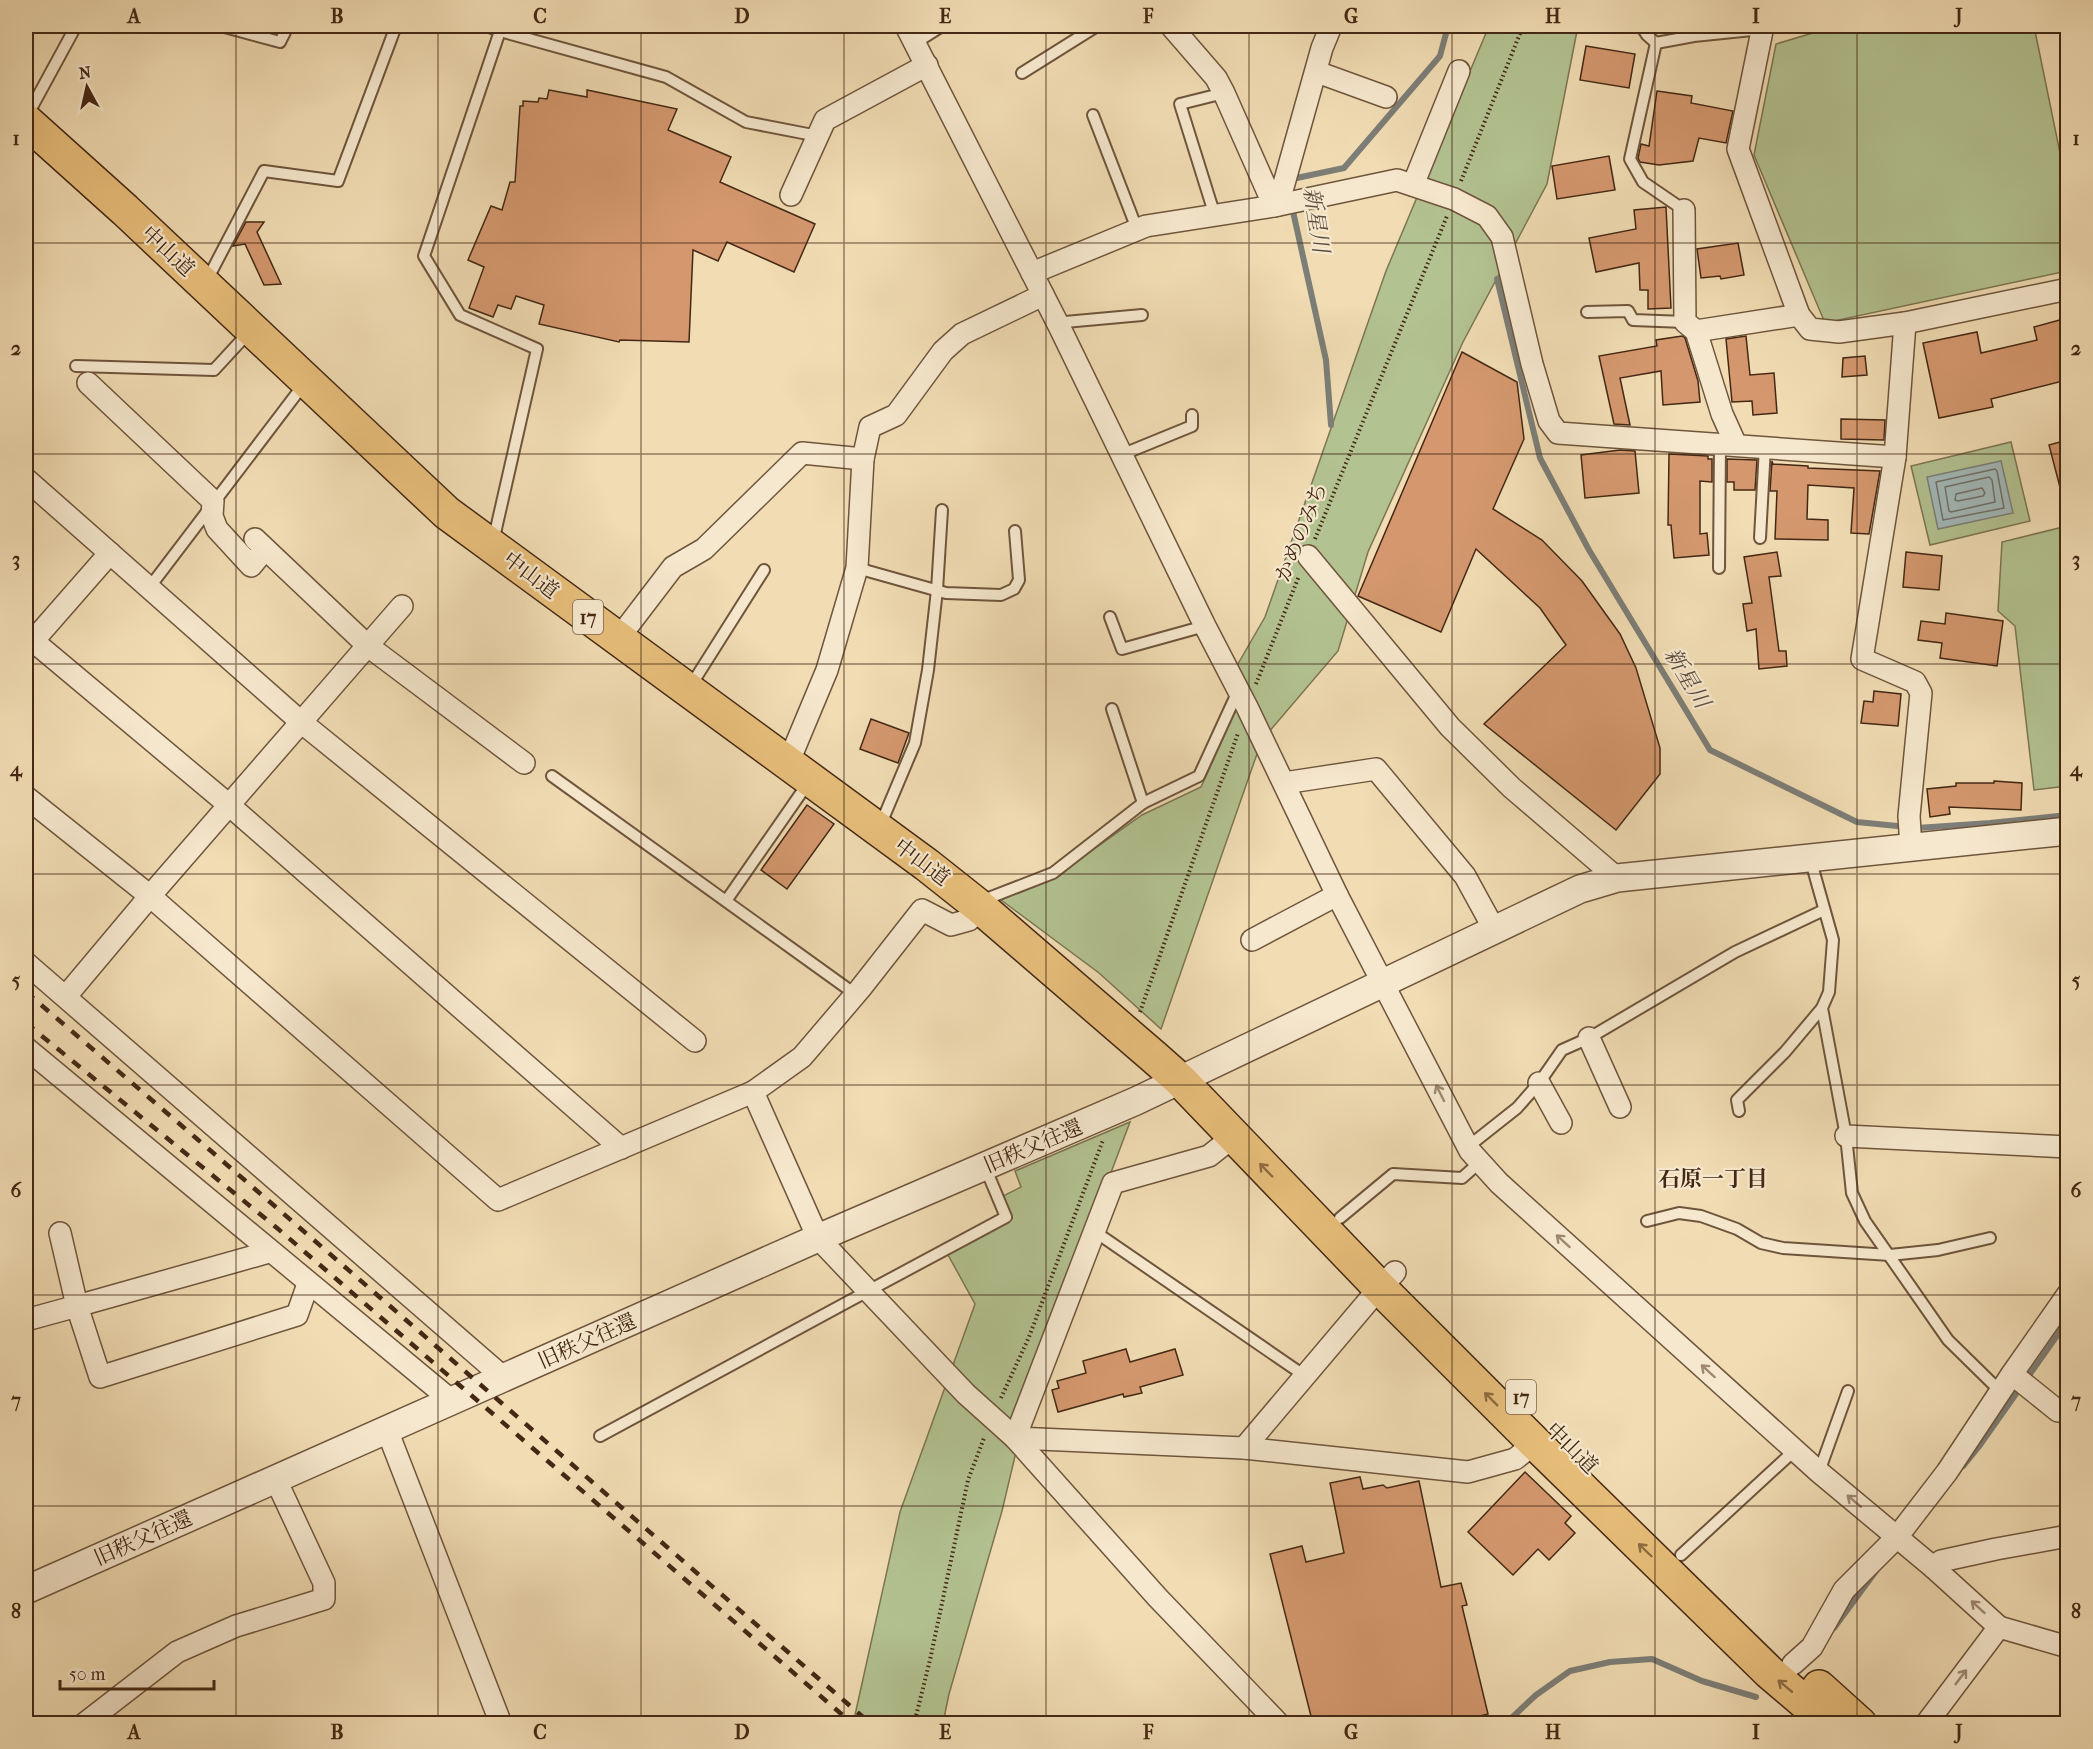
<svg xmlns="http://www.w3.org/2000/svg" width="2093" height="1749" font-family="'IM FELL French Canon','Noto Serif JP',serif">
<rect width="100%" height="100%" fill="#f1dcb3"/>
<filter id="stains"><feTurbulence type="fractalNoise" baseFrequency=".00333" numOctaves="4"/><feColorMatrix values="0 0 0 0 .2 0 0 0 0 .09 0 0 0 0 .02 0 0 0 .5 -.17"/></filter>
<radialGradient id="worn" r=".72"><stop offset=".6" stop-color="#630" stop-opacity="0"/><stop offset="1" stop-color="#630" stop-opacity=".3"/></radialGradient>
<g fill="#b3c291" stroke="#7c7553" stroke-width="1.5">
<polygon points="1489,26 1578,26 1547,184 1463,342 1368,552 1338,651 1268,733 1235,669 1265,617 1386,271"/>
<polygon points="1836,26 2034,26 2067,187 2067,271 1825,323 1754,155 1776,44"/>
<polygon points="2011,442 2030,521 1930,545 1911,466"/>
<polygon points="2067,526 2067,786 2034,790 2015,626 1998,611 2002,542"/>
<polygon points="1242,696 1258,751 1161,1029 1099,973 1001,900 1053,878 1142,815 1201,787"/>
<polygon points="1130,1122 1033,1380 1002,1511 949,1694 943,1723 853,1724 900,1512 975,1304 947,1253 1012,1218 1003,1196 1021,1187 1015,1171"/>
</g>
<polygon fill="#a1b8b9" stroke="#7c7e77" stroke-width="1.5" points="2001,461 2013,513 1938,529 1927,477"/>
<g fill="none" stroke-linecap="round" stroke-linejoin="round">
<g stroke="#727067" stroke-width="1.5">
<polygon points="1995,469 1997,471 2004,508 1943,520 1936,482"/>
<polygon points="1989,477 1992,480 1995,502 1951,512 1949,511 1945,487"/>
<polygon points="1982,488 1985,493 1983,496 1958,501 1955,500 1956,494"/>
</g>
<g stroke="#7c7e77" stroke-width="6">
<polyline points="1292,179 1344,168 1440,56 1448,26"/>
<polyline points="1292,207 1326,360 1331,425"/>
<polyline points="1497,279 1540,458 1589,550 1710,750 1857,822 1917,828 1990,823 2068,815"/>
<polyline points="1963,1466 1980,1445 2068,1320"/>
<polyline points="1834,1628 1876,1571"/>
<polyline points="1505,1724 1536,1695 1570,1671 1610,1662 1652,1659 1702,1681 1756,1697"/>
</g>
</g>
<g fill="#d5986e" stroke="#442815" stroke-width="1.5">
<polygon points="1586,46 1635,54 1629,88 1580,80"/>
<polygon points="549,90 587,97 587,90 677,109 668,130 731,157 720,182 815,224 794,272 727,242 718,261 693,250 689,342 620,340 619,342 539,324 544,305 516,296 511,309 498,305 493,317 469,308 484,267 468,260 491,206 502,210 510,182 515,182 520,106 523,106 523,101 538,102 539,98 547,99"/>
<polygon points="1657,91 1692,96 1691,103 1733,111 1726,143 1699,138 1693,161 1659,165 1640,162 1638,158 1641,144 1649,146"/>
<polygon points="1609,156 1615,190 1557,199 1552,166"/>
<polygon points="1666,207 1671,308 1648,309 1648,290 1640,290 1639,263 1596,272 1589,238 1636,229 1634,210"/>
<polygon points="246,222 264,222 257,232 281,284 264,285 245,244 233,246"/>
<polygon points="1738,243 1744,275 1721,279 1720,276 1701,278 1697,249"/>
<polygon points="2067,318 2067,380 1991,399 1993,407 1939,418 1923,343 1977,332 1981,353 2037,340 2034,327"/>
<polygon points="1682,336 1685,338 1698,381 1700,402 1663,405 1661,371 1620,378 1630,425 1614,424 1599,356 1657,346 1656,340"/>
<polygon points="1746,336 1750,375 1774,373 1777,413 1753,415 1752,401 1732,402 1726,339"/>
<polygon points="1462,352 1517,382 1524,439 1493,509 1542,540 1582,581 1620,634 1636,668 1660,748 1660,774 1616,830 1484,724 1566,645 1540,608 1476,549 1441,632 1358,596"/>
<polygon points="1865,356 1867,375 1842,377 1843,358"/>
<polygon points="1841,419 1885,420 1884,440 1841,439"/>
<polygon points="2067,440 2067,495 2062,495 2049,445"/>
<polygon points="1620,450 1635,451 1639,493 1585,498 1581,455"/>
<polygon points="1669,454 1708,456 1708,459 1712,459 1712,482 1700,481 1700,534 1707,533 1709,555 1674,558 1671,525 1668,525"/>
<polygon points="1727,459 1757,460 1755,490 1734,490 1734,482 1727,482"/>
<polygon points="1772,461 1773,464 1808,466 1808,468 1880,471 1869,534 1851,533 1854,488 1808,485 1807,519 1828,520 1828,540 1775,539 1777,491 1770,491"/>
<polygon points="1777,552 1781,576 1769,577 1779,651 1786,651 1787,666 1759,669 1756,629 1747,631 1743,604 1752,603 1744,557"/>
<polygon points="1906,552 1942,556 1939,590 1903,587"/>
<polygon points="1946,613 2003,621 1997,666 1940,658 1942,643 1918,640 1921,621 1945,624"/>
<polygon points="1874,691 1901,694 1898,726 1861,723 1864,701 1873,702"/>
<polygon points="871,719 909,733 898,763 860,749"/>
<polygon points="1994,781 2022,783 2021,810 1949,807 1950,814 1930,817 1927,789 1956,786 1956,783 1994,783"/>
<polygon points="807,805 834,824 787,889 761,870"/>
<polygon points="1126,1349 1130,1362 1175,1349 1183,1375 1140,1387 1142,1393 1124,1397 1123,1394 1058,1412 1052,1390 1059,1388 1057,1381 1086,1373 1083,1361"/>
<polygon points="1525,1472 1571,1516 1565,1523 1575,1533 1549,1560 1538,1549 1513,1575 1468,1532"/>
<polygon points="1360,1477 1363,1489 1383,1485 1387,1488 1419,1481 1441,1587 1461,1583 1467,1605 1462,1606 1488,1714 1449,1724 1313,1724 1270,1554 1302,1546 1306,1562 1344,1553 1330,1483"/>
</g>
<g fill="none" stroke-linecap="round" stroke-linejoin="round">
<g stroke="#6f553c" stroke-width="14">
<g id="service">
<polyline points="221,26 280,42 288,26"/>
<polyline points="486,26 500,31 666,77 746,122 818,136"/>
<polyline points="1641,26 1647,35 1656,43 1694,36 1762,29"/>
<polyline points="915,43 942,26"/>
<polyline points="1656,43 1630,159 1643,182 1684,210"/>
<polyline points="1022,73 1097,26"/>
<polyline points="1093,115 1137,229"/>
<polyline points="26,118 76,26"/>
<polyline points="1215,216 1180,104 1224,93"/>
<polyline points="206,282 264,171 338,181 396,26"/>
<polyline points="1587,312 1628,311 1633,320 1685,322"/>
<polyline points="1059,326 1065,322 1142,315"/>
<polyline points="76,366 214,370 249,332"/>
<polyline points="1121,455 1192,426 1192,415"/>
<polyline points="1760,538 1765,447"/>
<polyline points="493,542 537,349 460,315 424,256 500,31 548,26"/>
<polyline points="857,568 946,593 1001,595 1014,589 1019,580 1015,531"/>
<polyline points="1719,568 1720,444"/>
<polyline points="149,588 304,384"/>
<polyline points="1110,617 1122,649 1205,626"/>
<polyline points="690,687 764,570"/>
<polyline points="552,776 855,994"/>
<polyline points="1143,803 1199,776 1238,691"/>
<polyline points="880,826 915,743 928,670 937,590 942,510"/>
<polyline points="1810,858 1833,940 1829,992 1822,1008 1846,1136 1852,1193 1865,1221 1948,1340 2000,1391"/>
<polyline points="726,901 808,783"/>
<polyline points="981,901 1053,873 1143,803 1112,709"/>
<polyline points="1739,1111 1737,1100 1785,1052 1822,1008"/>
<polyline points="1470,1150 1474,1142 1517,1108 1539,1083 1562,1050 1589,1038 1735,952 1824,910"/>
<polyline points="1340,1218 1393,1174 1462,1178 1480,1162"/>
<polyline points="1647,1221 1679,1213 1701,1216 1737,1229 1761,1243 1783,1248 1890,1255 1938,1250 1990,1238"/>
<polyline points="1094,1231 1305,1376"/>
<path d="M600,1436C736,1363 870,1289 1006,1217L985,1167"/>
<polyline points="1819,1472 1848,1391"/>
<polyline points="1681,1555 1795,1450"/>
</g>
</g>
<g stroke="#6f553c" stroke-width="24">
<g id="minor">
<polyline points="906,26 1059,326 1205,626 1247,707 1337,895 1470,1151 1499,1183 1819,1472 1934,1568 1999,1627 2068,1647"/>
<polyline points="1171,26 1216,78 1224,93 1274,206"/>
<polyline points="1763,26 1738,149 1799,315 1810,329 1839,332 1905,323 2068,289"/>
<polyline points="1317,72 1386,97"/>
<polyline points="1413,185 1459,71"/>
<polyline points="791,195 825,120 927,65"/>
<polyline points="1278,205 1322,48 1331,26"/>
<polyline points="1684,210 1685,322 1696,331"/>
<polyline points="1032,273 1146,226 1274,206 1397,180 1454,199 1487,216 1502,237 1532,364 1549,421 1558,433 1895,457"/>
<polyline points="1905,323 1895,457 1862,659 1915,682 1921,693 1909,816 1911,848"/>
<polyline points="88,383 213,501 212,516 217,529 251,566 265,549"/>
<polyline points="1736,445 1722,414 1696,331 1799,315"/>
<polyline points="26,479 301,722 695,1041"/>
<polyline points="255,539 368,646 524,763"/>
<polyline points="1308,556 1450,727 1512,788 1617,878"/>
<polyline points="26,635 229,805 621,1148"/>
<polyline points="618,639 673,567 704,549 802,453 863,459"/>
<polyline points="26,649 110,553"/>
<polyline points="786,761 794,749 827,670 857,568 863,459 870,427 896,415 943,351 962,334 1043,295"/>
<polyline points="1284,783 1376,769 1465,876 1494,929"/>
<polyline points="26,797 150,896 498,1200 753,1092 802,1057 860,989 922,910 951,925 969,920 980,907"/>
<polyline points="1252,940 1337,895"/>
<polyline points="26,963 504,1378"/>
<polyline points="72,989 150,896 402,606"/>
<polyline points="1589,1038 1620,1107"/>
<polyline points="26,1048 452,1401"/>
<polyline points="1539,1083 1561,1123"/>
<polyline points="753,1092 818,1238 966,1394 1015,1438 1158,1598 1279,1724"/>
<polyline points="1846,1136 2068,1147"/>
<polyline points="1233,1137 1209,1156 1113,1183 1015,1438 1244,1448 1468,1472 1515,1459 1535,1443"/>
<polyline points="269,1252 77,1306 100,1377 297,1315 308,1284"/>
<polyline points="26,1320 77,1306 60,1233"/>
<polyline points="2012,1374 2058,1411 2068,1410"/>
<polyline points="387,1430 501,1724"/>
<polyline points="1244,1448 1370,1299 1395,1272"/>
<polyline points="1934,1568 1941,1561 1996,1549 2068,1536"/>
<polyline points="1793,1664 1812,1647 1844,1590 1897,1537 1947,1472 2012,1374 2068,1294"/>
<polyline points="84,1724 177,1652 236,1626 324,1599 324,1583 276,1480"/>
<polyline points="1926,1724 1999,1627"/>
</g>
</g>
<g stroke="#6f553c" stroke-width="30">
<polyline id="tertiary" points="26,1590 818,1238 1136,1101 1580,889 1617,878 2068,831"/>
</g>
<g stroke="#442815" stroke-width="36">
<g id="trunk">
<polyline points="26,121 125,210 447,513 927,865 980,907 1154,1057 1180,1080 1380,1288 1535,1443 1769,1672 1830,1724"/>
<polyline points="1819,1687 1860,1724"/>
</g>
</g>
<g stroke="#442815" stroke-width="4" stroke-dasharray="1.5 3" stroke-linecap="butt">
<polyline points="1461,181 1523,26"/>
<polyline points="1315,539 1447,216"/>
<polyline points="1256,684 1299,576"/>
<polyline points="1140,1012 1238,733"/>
<polyline points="1001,1398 1029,1337 1103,1140"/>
<polyline points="914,1724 930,1660 968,1480 984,1438"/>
</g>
<use href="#service" stroke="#f6e8ce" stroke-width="10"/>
<use href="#minor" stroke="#f6e8ce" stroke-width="21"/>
<use href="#tertiary" stroke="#f6e8ce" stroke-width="27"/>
<use href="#trunk" stroke="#e8be7a" stroke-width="33"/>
<g stroke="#442815" stroke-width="4.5" stroke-dasharray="10 10" stroke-linecap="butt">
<path d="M26,992C309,1234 589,1480 871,1724"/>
<polyline points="26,1023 277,1228 853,1724"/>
</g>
</g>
<defs><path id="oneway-shaft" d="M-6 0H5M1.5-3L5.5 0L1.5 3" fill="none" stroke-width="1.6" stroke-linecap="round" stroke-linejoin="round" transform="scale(1.5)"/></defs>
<g stroke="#9d8872">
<use href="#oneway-shaft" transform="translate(1440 1093) rotate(-117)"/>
<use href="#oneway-shaft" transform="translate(1563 1241) rotate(-138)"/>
<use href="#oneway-shaft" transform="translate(1708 1371) rotate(-138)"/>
<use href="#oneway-shaft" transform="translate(1854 1501) rotate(-140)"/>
<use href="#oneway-shaft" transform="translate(1978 1607) rotate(-138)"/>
<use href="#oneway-shaft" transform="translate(1961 1677) rotate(-53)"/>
</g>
<g stroke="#8e6c42">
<use href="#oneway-shaft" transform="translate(1266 1170) rotate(-134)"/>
<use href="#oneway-shaft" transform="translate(1491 1399) rotate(-135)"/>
<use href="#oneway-shaft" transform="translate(1645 1550) rotate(-136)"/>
<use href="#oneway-shaft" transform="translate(1785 1686) rotate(-140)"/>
</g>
<path fill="none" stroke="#442815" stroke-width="1.5" stroke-opacity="0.55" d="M236,26V1724M438,26V1724M641,26V1724M844,26V1724M1046,26V1724M1249,26V1724M1452,26V1724M1655,26V1724M1857,26V1724M26,243H2068M26,454H2068M26,664H2068M26,874H2068M26,1085H2068M26,1295H2068M26,1506H2068"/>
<g text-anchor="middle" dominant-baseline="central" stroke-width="4.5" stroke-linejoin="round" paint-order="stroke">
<g fill="#f6e8ce" stroke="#79624c" stroke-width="1.5">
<rect x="573" y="600" width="30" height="34" rx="4.5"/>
<rect x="1506" y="1380" width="30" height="34" rx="4.5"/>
</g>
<g font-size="20" font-weight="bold" fill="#442815">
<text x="588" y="617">17</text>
<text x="1521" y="1397">17</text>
</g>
<g font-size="21" fill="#442815" stroke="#f6e8ce">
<text transform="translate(168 251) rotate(43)">中山道</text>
<text transform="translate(1301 532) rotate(-68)">かめのみち</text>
<text transform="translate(531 575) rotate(37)">中山道</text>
<text transform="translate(922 862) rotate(37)">中山道</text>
<text transform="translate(1033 1146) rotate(-23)">旧秩父往還</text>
<text transform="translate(587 1341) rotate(-24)">旧秩父往還</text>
<text transform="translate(1572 1448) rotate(45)">中山道</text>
<text transform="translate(143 1538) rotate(-24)">旧秩父往還</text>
</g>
<g font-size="22" font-style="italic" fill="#5b4c3e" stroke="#f6e8ce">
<text transform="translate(1316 220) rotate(81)">新星川</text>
<text transform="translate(1687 678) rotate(59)">新星川</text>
</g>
<g font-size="22" font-weight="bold" fill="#442815" stroke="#f6e8ce">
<text x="1713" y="1179">石原一丁目</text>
</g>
</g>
<rect width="2093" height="1749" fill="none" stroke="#f1dcb3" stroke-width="66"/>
<g transform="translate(87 87) rotate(352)" stroke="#f6e8ce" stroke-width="4.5" paint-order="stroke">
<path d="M0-4.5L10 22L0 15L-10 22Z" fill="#442815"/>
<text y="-9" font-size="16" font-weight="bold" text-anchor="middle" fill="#442815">N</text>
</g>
<path d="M60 1680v9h154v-9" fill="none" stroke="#442815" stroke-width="3"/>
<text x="69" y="1680" font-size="18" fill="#442815" stroke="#f6e8ce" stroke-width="4.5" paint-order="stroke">50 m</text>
<rect x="33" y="33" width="2027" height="1683" fill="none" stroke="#442815" stroke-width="2"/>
<g font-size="20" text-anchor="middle" font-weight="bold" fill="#442815">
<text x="134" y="23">A</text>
<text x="337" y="23">B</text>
<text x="540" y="23">C</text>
<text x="742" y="23">D</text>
<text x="945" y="23">E</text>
<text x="1148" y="23">F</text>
<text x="1351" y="23">G</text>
<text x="1553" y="23">H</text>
<text x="1756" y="23">I</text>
<text x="1959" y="23">J</text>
<text x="16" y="145">1</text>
<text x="2076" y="145">1</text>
<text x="16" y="355">2</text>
<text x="2076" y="355">2</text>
<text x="16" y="566">3</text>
<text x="2076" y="566">3</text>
<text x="16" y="776">4</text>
<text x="2076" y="776">4</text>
<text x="16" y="987">5</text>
<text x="2076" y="987">5</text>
<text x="16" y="1197">6</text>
<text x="2076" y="1197">6</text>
<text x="16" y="1407">7</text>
<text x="2076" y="1407">7</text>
<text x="16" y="1618">8</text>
<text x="2076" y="1618">8</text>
<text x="134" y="1739">A</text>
<text x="337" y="1739">B</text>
<text x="540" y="1739">C</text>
<text x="742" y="1739">D</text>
<text x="945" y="1739">E</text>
<text x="1148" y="1739">F</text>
<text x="1351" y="1739">G</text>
<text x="1553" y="1739">H</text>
<text x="1756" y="1739">I</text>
<text x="1959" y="1739">J</text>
</g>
<rect width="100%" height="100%" filter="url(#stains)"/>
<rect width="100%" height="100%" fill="url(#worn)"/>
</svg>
